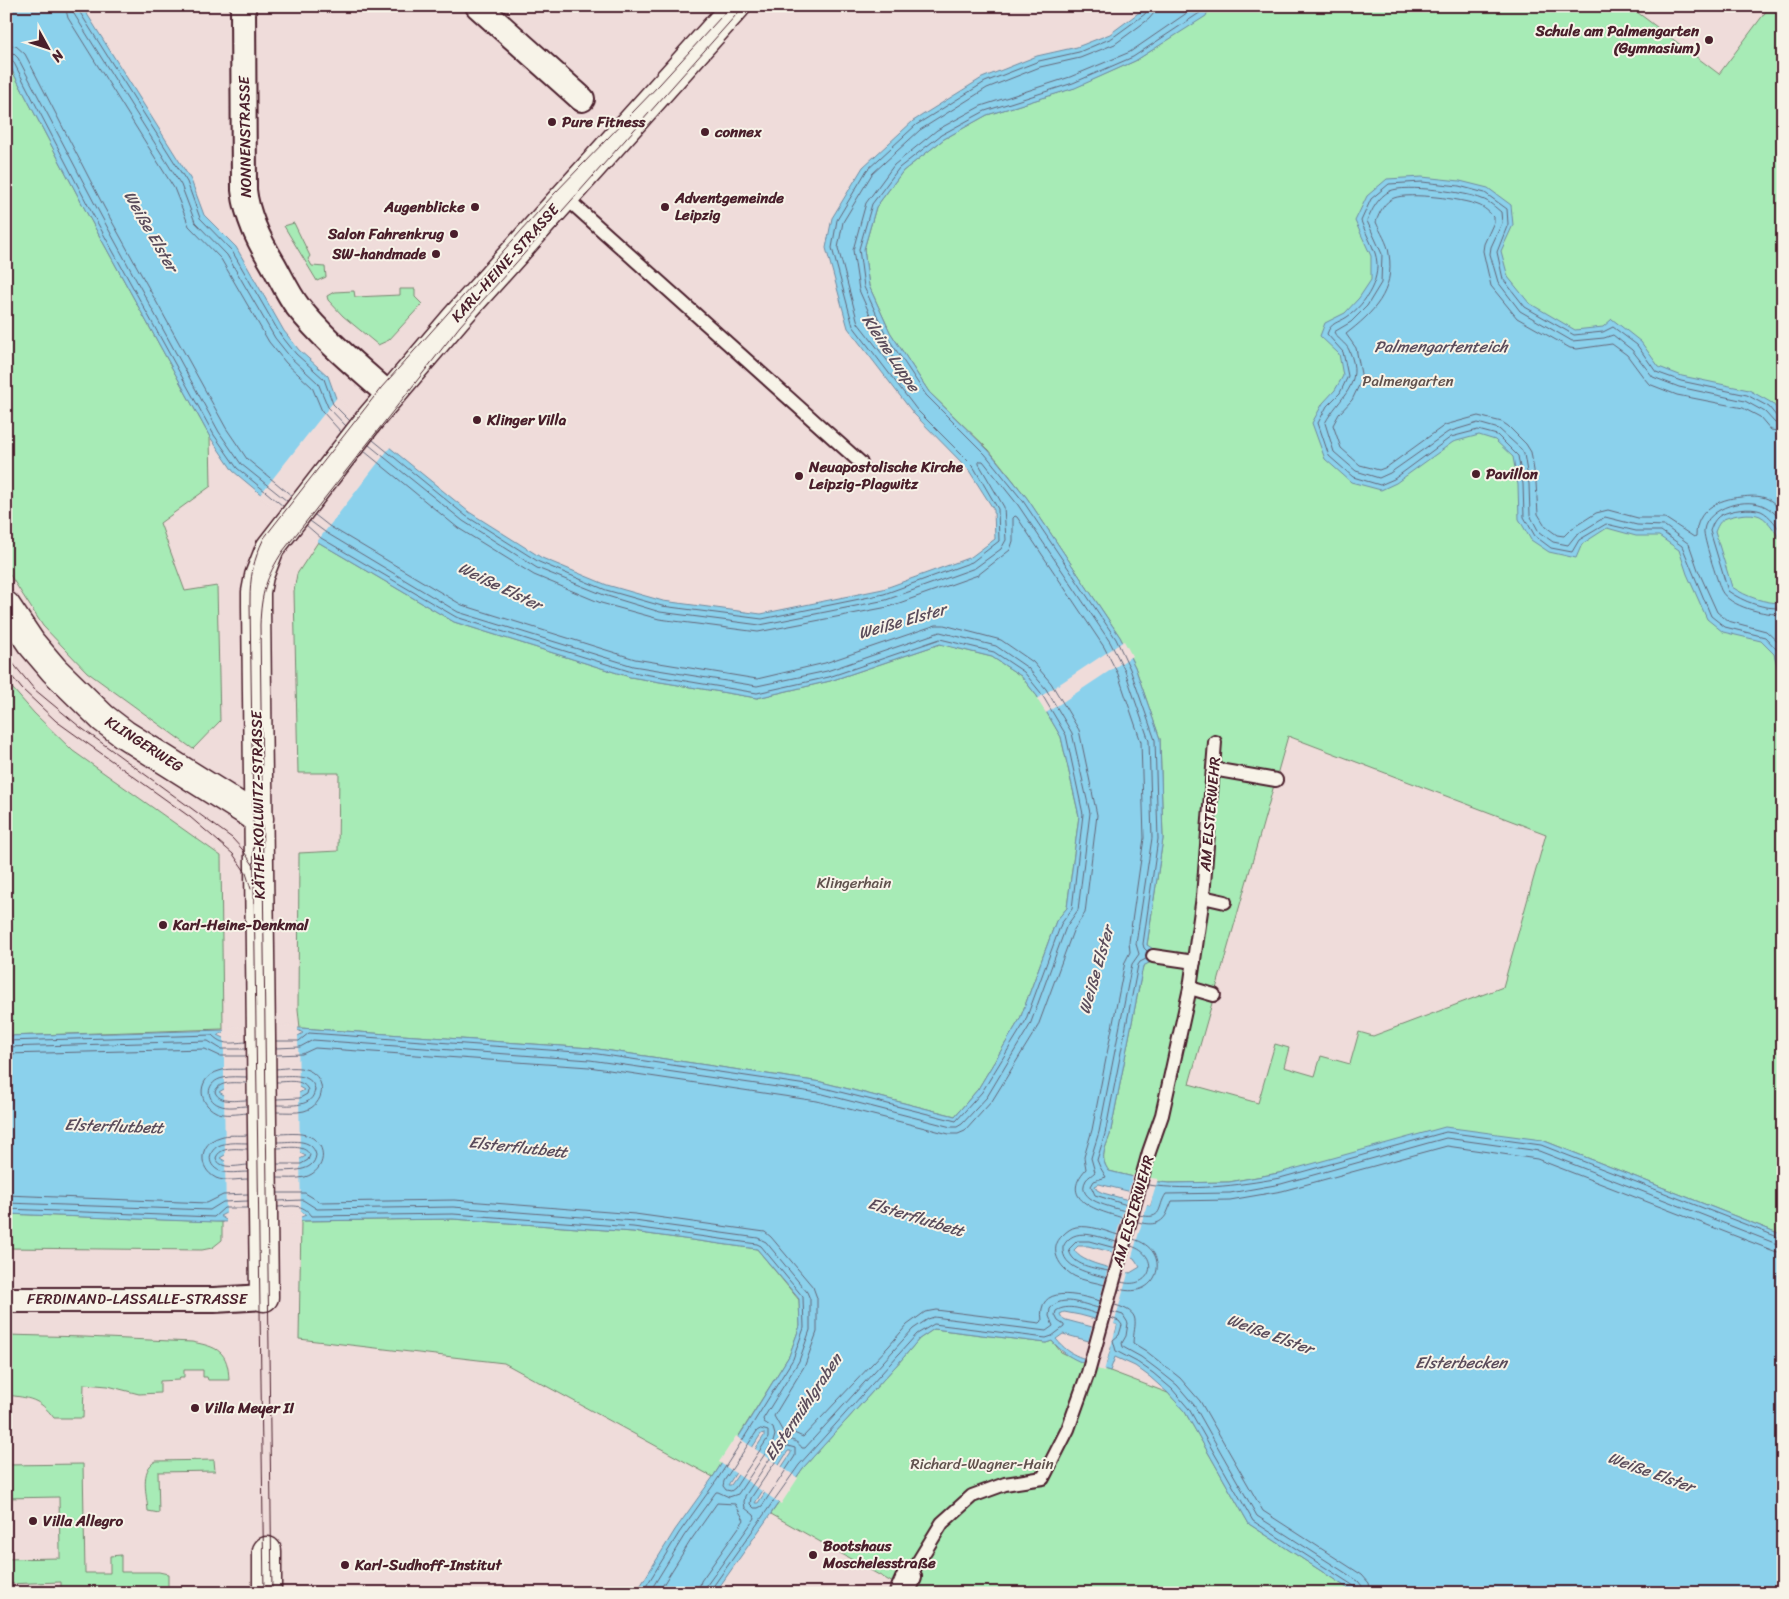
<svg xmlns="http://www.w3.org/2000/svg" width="1789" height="1599" font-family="Sriracha,sans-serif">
<rect width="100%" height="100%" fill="#efdcda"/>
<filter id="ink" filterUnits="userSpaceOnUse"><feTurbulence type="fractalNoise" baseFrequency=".02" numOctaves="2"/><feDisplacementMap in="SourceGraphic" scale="10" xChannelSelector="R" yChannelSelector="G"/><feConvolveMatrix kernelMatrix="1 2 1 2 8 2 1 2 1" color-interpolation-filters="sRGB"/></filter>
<g filter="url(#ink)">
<g fill="#a7ebb6" stroke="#788570" fill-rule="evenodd">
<path d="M1210,6H1629L1719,74L1770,6H1783V1235L1542,1140L1279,1173L1229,1182L1169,1183L1150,1181L1109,1171C1099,1158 1105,1149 1110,1135L1143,966L1152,961L1147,945L1163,839L1160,739L1135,667L1120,637L1027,498L989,450L929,392L890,332L869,286L864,249L876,207L903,171L944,139L987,115L1074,88L1135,61L1205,16ZM1288,736L1546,834L1503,987L1373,1036L1359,1032L1350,1064L1321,1056L1315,1076L1284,1067L1289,1048L1275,1044L1258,1103L1189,1084Z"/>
<polygon points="6,59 88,215 210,437 211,486 160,523 185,591 217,586 220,721 193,749 87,672 43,626 6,569"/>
<polygon points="294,223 310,256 308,259 312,266 325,267 326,277 317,281 284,226"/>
<polygon points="400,289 415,289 415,297 422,304 389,340 378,345 343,316 328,300 327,296 334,292 354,291 355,297 400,295"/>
<polygon points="318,542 454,622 630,677 757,698 830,681 940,644 992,657 1021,676 1037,696 1061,737 1079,816 1067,908 1056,921 1020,1019 978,1089 955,1116 821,1082 591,1048 300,1028 298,1009 299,853 338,851 339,773 298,773 294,591 297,574"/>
<polygon points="6,681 34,713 73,751 221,856 223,1029 6,1036"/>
<polygon points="6,1214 222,1222 222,1240 212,1248 202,1250 6,1248"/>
<polygon points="453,1219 633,1232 757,1249 799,1300 800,1326 789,1356 713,1477 504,1363 299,1339 301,1221"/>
<polygon points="934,1329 1046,1343 1052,1341 1061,1352 1082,1362 1110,1371 1168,1393 1185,1412 1249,1524 1355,1593 911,1593 771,1514 803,1468 903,1358 919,1339"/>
<path d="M6,1335L85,1337L192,1342C218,1347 228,1351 229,1380H208L207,1377H203V1370H184V1377H180L179,1380L160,1381V1393L139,1394L108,1386L84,1384L83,1418H54C39,1398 30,1398 6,1395Z"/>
<path d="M214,1460L215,1471L158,1472L159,1513L148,1511C147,1495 139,1470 156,1461Z"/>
<polygon points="83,1464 85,1573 110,1573 110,1556 121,1555 121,1572 159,1572 168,1574 168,1593 61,1593 61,1582 6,1584 6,1559 60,1558 60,1551 59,1497 6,1498 6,1465"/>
</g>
<g fill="#8bd1ec" stroke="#718a9f" fill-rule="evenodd">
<path d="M6,6H82L191,180L204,215L236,247L284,331L299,350L328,376L337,401L351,416L469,512L542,558L607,585L663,601L761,614L883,589L971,557L995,539L994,510L968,469L914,414L848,328L826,248L832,218L863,167L913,121L982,78L1037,56L1077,47L1110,34L1141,11L1145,6H1210L1206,16L1135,61L1075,88L987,115L944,139L903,171L876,207L864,249L869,286L890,332L929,392L989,451L1027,498L1120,637L1135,667L1160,739L1163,839L1147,945L1155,950L1153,961L1143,966L1110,1135C1105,1149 1099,1158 1109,1171L1150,1181L1169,1183L1229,1182L1279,1173L1445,1127L1542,1140L1783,1235V1593H1355L1249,1524L1185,1412L1168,1393L1150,1377L1135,1366L1115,1357L1110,1371C1084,1363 1071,1362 1052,1341L1046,1343L934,1329L919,1339L903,1358L803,1468L715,1593H636L675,1530L713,1477L743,1430L789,1356L800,1326L799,1299L757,1249L633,1232L453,1219L215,1222L6,1214V1036L300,1028L591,1048L821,1082L955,1116L978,1089L1020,1019L1056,921L1067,908L1079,816L1061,737L1037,696L1021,676L992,657L940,644L830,681L757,698L630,677L454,622L318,542L233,471L210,437L88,215L6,59ZM298,1030L303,1033L298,1036L224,1038L218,1035L224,1032ZM299,1087L304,1090L299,1093L224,1095L219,1092L224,1089ZM300,1153L306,1156L300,1159L225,1161L220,1158L225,1155ZM1099,1184L1152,1197L1150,1206L1103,1193L1097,1190L1095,1186ZM301,1211L306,1215L301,1217L226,1220L220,1216L226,1213ZM1078,1246H1088L1134,1258L1140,1267L1130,1273C1114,1268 1082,1264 1074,1250ZM1064,1312L1080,1315L1117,1325L1115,1333L1066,1320L1062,1318L1060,1314ZM1063,1334L1111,1347L1106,1364C1083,1358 1072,1358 1056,1339ZM764,1433V1436L731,1485H728L761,1434ZM788,1451H791V1453L758,1503H755Z"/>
<path d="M1422,177L1460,181L1488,188L1511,205L1513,225L1501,251L1508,277L1529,303L1575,330L1603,327L1612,319L1641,342L1659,367L1682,376L1749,390L1772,403L1783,416V544C1777,535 1770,521 1760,516C1751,512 1733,515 1724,519C1719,522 1717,527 1715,532L1732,587C1747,597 1764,603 1783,603V674L1778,669L1774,654L1761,641L1723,632L1707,619L1687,574L1679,550L1659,536H1636L1607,528L1582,544L1576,558L1549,552L1531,540L1519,519L1518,485L1513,457L1495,440L1479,435L1453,442L1396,483L1381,490L1351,482L1325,459L1312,423L1323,403L1335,390L1343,376L1339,354L1320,336L1325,323L1345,313L1359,298L1371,280V256L1355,221L1367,196L1387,179Z"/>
</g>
<g fill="#efdcda">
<polygon points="338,396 339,399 353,414 391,446 316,543 259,496"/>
<polygon points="1124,641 1132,656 1046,713 1037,699"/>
<polygon points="298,1025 298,1033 224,1034 224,1027"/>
<polygon points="298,1033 299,1090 224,1092 224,1035"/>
<polygon points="299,1090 300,1155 225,1158 224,1092"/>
<polygon points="300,1156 301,1214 226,1216 225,1158"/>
<polygon points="1133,1175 1158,1179 1150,1206 1147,1205 1131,1260 1111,1255 1127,1197 1149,1203 1150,1199 1128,1193"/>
<polygon points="301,1215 301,1223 226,1224 226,1217"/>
<polygon points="1109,1264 1129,1270 1114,1324 1117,1325 1104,1371 1082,1365 1084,1356 1104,1361 1108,1348 1088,1343 1092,1325 1113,1331 1114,1327 1094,1321"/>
<polygon points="736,1436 798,1478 781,1504 719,1462"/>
</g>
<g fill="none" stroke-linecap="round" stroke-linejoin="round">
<g stroke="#646678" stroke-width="1">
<polyline points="65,6 68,18 174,188 189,226 221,259 269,342 286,363 312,387 322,411 341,432"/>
<polyline points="72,6 74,14 181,185 195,222 227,255 275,338 291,358 318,383 328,407 346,426"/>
<polyline points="79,6 79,11 187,182 200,218 232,251 280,334 296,354 324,379 333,404 350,421"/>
<polyline points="1155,6 1154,13 1149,19 1115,44 1080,58 1040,67 987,88 920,130 872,174 843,222 838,248 858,323 904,382 907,382 907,379 880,337 859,290 853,250 866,203 894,165 937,130 981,106 1070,77 1130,52 1197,6"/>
<polyline points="6,44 16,46 25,54 104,207 226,428 247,459 292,496"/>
<polyline points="6,52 13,53 18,58 98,210 219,432 241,464 287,501"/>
<polyline points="6,58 10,58 13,61 92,213 214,435 237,468 283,506"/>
<path d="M1783,419L1777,417L1769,407L1747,395L1681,381L1656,372L1637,345L1613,327L1603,332L1574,335L1525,307L1503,279L1497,252L1508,224L1507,209L1485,193L1459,186L1422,182L1389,184L1371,199L1361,221C1365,232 1371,242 1375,253C1383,277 1366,304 1347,317C1338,323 1331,322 1327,334L1343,352L1348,376L1340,393L1327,406L1318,423L1329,456L1353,477L1380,485L1394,479L1451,437L1478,430L1497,435L1518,456L1523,484L1524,517L1535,536L1551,548L1572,552L1579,540L1606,524L1636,531H1661L1682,546L1711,616L1725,627L1765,637L1779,652L1783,667"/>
<path d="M1783,425L1775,423L1765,412L1745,401L1679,387L1653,377L1632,350L1613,335L1604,338L1572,341L1520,311L1498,282L1490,254L1491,247L1502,223L1501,212C1496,208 1489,201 1482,199C1467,192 1404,184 1390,191C1378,197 1372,210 1367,221L1382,254L1381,283L1367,306L1351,322L1334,332C1337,339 1346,343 1349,350C1365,385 1339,397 1325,423L1334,452L1356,471L1379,478L1390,473L1448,432L1478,423L1499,429L1521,449L1524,454L1529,484L1530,515L1539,532L1553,542L1568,545L1576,535L1605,517L1637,525L1665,526L1689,544L1698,570L1717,612L1728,621L1766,631L1783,647"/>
<path d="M1783,432L1771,430L1760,417L1743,408L1677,395L1649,384L1644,378L1627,355L1612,344L1577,349L1570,348L1517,318L1491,286L1483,251L1484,244L1494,222V217C1490,213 1484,207 1478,205C1463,199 1409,192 1394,198C1385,201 1379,213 1376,222C1380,232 1388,243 1389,254C1395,292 1373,313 1346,334L1356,348L1362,379L1352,400L1339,414L1333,425L1341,448L1360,465L1379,470L1387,467L1445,425L1478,416L1502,422L1508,426L1526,444L1531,452L1536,483L1538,514L1546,527L1557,535L1564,536L1571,529L1596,513L1608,510L1638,518H1665L1694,537L1696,536C1696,510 1718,499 1741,497C1750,496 1759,495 1768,499C1774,502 1778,508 1783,512"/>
<polyline points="373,440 466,516 539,562 606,590 662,606 762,619 884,594 972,562 999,541 998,509 973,466 917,410 853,326 832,248 837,220 867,170 916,125 985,82 1039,61 1079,52 1112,38 1145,14 1149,6"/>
<path d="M369,445L463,521L537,568L604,595L660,612L760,625L886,600L975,568L1001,549L1006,540L1004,507L979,464V461H983L1018,505L1110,642L1125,671L1149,741L1152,838L1136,944L1139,954L1132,964L1099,1132L1091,1158L1095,1172C1092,1175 1088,1177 1086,1180C1074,1201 1113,1207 1125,1211"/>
<path d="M364,451L458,528L534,575L601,603L659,619L758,632L888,607L978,575L1010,550L1013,541V518L1015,516L1017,517L1104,647L1118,674L1141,742L1144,838L1129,942L1130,952L1125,962L1092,1130L1084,1157L1086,1169C1057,1201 1100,1211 1123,1218"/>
<path d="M1783,523C1779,517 1772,510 1766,507C1748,496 1707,507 1704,530C1703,538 1717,579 1721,590C1729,607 1765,615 1783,614"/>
<path d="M1783,535C1778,527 1770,515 1761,511C1750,507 1731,510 1721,515C1715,518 1712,525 1710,531L1728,591C1744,602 1763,609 1783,608"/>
<polyline points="1147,951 1144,948 1143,944 1158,839 1155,740 1130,669 1116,639 1023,501 985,454 926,395 886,335 864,287 859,249 872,204 899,168 941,135 985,111 1073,83 1133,57 1201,12 1204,6"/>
<path d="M6,1041L212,1035C223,1046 230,1043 246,1042"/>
<polyline points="276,1041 299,1041 309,1033 591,1053 820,1087 956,1121 982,1092 1025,1022 1061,924 1072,909 1083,814 1066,735 1041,693 1024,672 994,652 940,639 829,677 757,693 632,672 456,617 321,538 306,525"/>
<polyline points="6,1047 208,1041 221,1049 246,1049"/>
<polyline points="276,1048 300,1047 313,1040 590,1060 819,1093 951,1127 957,1127 962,1124 987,1097 1030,1025 1066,927 1078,910 1090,813 1072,733 1046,689 1028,668 996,646 940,632 827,671 757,686 633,666 458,612 325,532 310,521"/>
<polyline points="6,1054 205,1049 220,1056 246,1056"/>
<polyline points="276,1055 302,1054 315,1048 589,1067 817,1101 949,1134 958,1134 965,1131 992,1101 1038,1026 1073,931 1085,913 1097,815 1079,730 1051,683 1033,662 1001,640 944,625 936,625 825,663 757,679 635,659 462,605 329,526 315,515"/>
<path d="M246,1069C238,1070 227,1068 219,1071C198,1077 196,1102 216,1112C225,1116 237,1114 247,1113"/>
<path d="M276,1069C286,1068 298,1066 308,1070C328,1079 325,1105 304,1111C296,1113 286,1112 277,1112"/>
<path d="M276,1076C290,1076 311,1072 315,1089C313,1108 291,1105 277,1105"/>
<path d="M246,1077C239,1077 230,1076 223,1078C207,1081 204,1099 219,1105C227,1109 239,1106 247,1106"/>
<path d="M277,1082C287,1082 303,1078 308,1090L307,1094L300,1098L277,1099"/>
<path d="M247,1083C236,1083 219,1080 215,1092C220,1104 236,1100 247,1100"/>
<path d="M277,1134C287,1134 299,1132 309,1136C329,1145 326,1171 305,1177C297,1179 286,1178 278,1178"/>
<path d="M247,1135C238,1136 228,1134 220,1137C199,1143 197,1168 216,1178C225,1182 238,1179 248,1179"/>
<path d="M277,1142C291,1142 312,1137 316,1155C314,1173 291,1170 278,1171"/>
<path d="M247,1143C240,1143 231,1142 224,1144C208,1147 205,1165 220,1171C228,1174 239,1172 248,1172"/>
<path d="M277,1148C288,1148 304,1144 310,1155L308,1160L301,1164H277"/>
<path d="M247,1149C237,1149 220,1146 216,1158C220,1170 237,1166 247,1165"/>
<path d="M1148,1185C1192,1191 1236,1186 1280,1178L1446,1132L1541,1145L1783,1239"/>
<path d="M278,1193H305L320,1202L454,1200L635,1214L765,1232L771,1237L813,1287L817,1298V1332L805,1365L774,1416L783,1432L794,1433L803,1437L889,1346L907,1325L925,1312L936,1310L1040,1323L1042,1321C1036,1283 1079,1295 1100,1301"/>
<polyline points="6,1195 207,1203 223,1195 248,1194"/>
<polyline points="278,1201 303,1200 317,1209 453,1207 634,1221 758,1238 766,1242 807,1292 810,1299 810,1330 799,1361 763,1419 764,1422 773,1428 775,1435 773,1442 738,1494 729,1497 718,1492 716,1492 684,1536 649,1593"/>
<polyline points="6,1203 210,1210 223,1202 248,1201"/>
<polyline points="1127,1205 1095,1195 1091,1186 1094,1181 1106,1177 1100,1167 1097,1160 1105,1134 1138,965 1140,962 1146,959"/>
<path d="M278,1207C293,1206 302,1203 312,1216L453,1214L633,1227L757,1244L761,1246L803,1297L804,1328L793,1359L747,1433L717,1480L679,1533L642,1593"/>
<polyline points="6,1209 214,1217 224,1208 248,1208"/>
<path d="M1139,1215C1164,1221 1157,1207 1166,1194L1230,1193L1281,1184L1446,1138L1539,1151L1777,1244L1783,1245"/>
<path d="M1138,1222C1149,1225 1161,1226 1167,1213C1169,1209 1170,1205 1172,1201L1230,1200L1282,1191L1447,1146L1537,1159L1774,1251L1783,1253"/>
<path d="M1108,1271C1095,1268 1071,1266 1069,1249L1077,1241H1089L1115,1248"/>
<path d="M1107,1278C1091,1273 1061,1269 1063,1247C1073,1225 1099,1237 1116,1242"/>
<path d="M1121,1282C1152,1291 1162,1255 1131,1246"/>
<path d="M1105,1285C1095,1282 1083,1281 1074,1276C1060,1268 1047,1249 1063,1235C1067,1231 1071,1228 1076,1227C1091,1225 1105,1231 1118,1235"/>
<path d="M1119,1289C1159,1301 1174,1250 1133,1239"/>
<path d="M1115,1305C1143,1313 1134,1322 1133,1343L1146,1351L1180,1378L1200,1401L1263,1511L1362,1575L1369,1583L1371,1593"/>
<polyline points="1113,1312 1123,1315 1128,1323 1126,1336 1122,1343 1123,1347 1141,1357 1157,1369 1177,1385 1194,1405 1257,1516 1358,1581 1362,1586 1363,1593"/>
<polyline points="1111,1318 1119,1321 1122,1325 1119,1335 1113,1340 1116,1351 1137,1362 1153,1373 1172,1389 1189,1409 1253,1521 1354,1586 1357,1593"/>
<polygon points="761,1429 768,1431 768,1438 735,1488 731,1491 726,1490 723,1486 724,1481 757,1431"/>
<polygon points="788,1446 795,1448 795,1456 762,1506 758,1508 754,1508 750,1504 751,1498 784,1449"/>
<polyline points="658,1593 691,1540 717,1503 735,1504 744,1520 701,1581 698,1593"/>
<path d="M705,1593L707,1585L755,1518L754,1515L745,1508L744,1502L745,1496L779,1445C787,1437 796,1439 802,1448H805L913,1329L928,1319L934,1317L1046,1331L1053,1326L1049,1316L1050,1309C1061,1294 1083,1304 1098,1308"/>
<path d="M711,1593L712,1588L799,1465L917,1334L934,1324L1046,1338L1052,1336L1064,1327V1325L1058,1321L1055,1315L1056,1311C1068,1303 1084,1310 1097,1314"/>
</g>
<g stroke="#4a1f2b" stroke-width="16">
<g id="service">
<polyline points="565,197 861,463"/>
<polyline points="1213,769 1276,780"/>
<polyline points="1203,897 1225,902"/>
<polyline points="1153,956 1194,962"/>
<polyline points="1190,988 1214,995"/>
<polyline points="909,1577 942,1523 972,1496 1005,1484 1043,1478 1068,1429 1088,1373 1149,1152 1162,1115 1190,988 1203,897 1215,742"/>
</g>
</g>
<g stroke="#4a1f2b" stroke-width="28">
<g id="minor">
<path d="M243,6L244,190C247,217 259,241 273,264C281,278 288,294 298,307C324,340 359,368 389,395"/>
<polyline points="478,6 582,99"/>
<polyline points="10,1300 214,1300 264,1297"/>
<polyline points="902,1593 909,1577"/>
</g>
</g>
<g stroke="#4a1f2b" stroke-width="31">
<g id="secondary">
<polyline points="6,606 31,643 54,670 103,718 124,734 259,819"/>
<polyline points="264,1297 256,606 256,592 259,576 270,548 370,419 456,318 736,6"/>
<polyline points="267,1551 267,1593"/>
</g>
</g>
<use href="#service" stroke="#f7f3e8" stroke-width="12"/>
<use href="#minor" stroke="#f7f3e8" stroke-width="24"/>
<use href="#secondary" stroke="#f7f3e8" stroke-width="28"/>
<g stroke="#4a1f2b" stroke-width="1">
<polyline points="6,655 34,689 80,727 232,838 242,849 254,866"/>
<polyline points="6,669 22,689 56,721 190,817 233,854 246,873 251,889"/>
<path d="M264,1593L250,602C250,576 253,561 264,538L381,388L554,194L660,84L731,6"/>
<path d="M272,1593L260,625C261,594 266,577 283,551L460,326L744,6"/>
</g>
</g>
</g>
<g fill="#4a1f2b" stroke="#f7f3e8" stroke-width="2">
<circle cx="1709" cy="40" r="5"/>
<circle cx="552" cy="122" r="5"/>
<circle cx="705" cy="132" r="5"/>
<circle cx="475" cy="207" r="5"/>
<circle cx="665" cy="207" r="5"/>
<circle cx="454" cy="234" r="5"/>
<circle cx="436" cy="254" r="5"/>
<circle cx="477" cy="420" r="5"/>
<circle cx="1476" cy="474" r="5"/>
<circle cx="799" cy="476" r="5"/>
<circle cx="163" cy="925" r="5"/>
<circle cx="195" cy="1408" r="5"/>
<circle cx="33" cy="1521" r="5"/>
<circle cx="813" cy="1555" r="5"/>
<circle cx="345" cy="1565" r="5"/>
</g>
<g text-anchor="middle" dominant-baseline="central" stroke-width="4" stroke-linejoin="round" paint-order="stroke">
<g font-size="15" font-weight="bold" fill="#4a1f2b" stroke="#f7f3e8" text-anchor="start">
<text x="1699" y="31" text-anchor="end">Schule am Palmengarten<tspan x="1699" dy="17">(Gymnasium)</tspan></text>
<text x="562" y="122">Pure Fitness</text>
<text x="715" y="132">connex</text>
<text x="675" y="198">Adventgemeinde<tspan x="675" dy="17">Leipzig</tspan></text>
<text x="465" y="207" text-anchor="end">Augenblicke</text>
<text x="444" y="234" text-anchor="end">Salon Fahrenkrug</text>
<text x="426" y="254" text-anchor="end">SW-handmade</text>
<text x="487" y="420">Klinger Villa</text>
<text x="809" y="467">Neuapostolische Kirche<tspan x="809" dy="17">Leipzig-Plagwitz</tspan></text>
<text x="1486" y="474">Pavillon</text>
<text x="173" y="925">Karl-Heine-Denkmal</text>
<text x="205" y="1408">Villa Meyer II</text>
<text x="43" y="1521">Villa Allegro</text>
<text x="823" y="1546">Bootshaus<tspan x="823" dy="17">Moschelesstraße</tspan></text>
<text x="355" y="1565">Karl-Sudhoff-Institut</text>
</g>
<g font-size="15" fill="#4a1f2b" stroke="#f7f3e8">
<text transform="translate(245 137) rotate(-91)">NONNENSTRASSE</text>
<text transform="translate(505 263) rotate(-48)">KARL-HEINE-STRASSE</text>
<text transform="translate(144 744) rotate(33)">KLINGERWEG</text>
<text transform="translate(258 805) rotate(-91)">KÄTHE-KOLLWITZ-STRASSE</text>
<text transform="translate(1210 814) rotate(-85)">AM ELSTERWEHR</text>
<text transform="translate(1133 1211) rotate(-74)">AM ELSTERWEHR</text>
<text x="137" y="1299">FERDINAND-LASSALLE-STRASSE</text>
</g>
<g font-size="15" fill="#61524e" stroke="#f7f3e8">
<text x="1408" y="381">Palmengarten</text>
<text x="854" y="883">Klingerhain</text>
<text x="982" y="1464">Richard-Wagner-Hain</text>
</g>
<g font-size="16" font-style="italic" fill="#5a4c5b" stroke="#f7f3e8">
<text transform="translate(151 231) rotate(60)">Weiße Elster</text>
<text x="1441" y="346">Palmengartenteich</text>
<text transform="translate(891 353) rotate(56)">Kleine Luppe</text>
<text transform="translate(500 586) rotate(26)">Weiße Elster</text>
<text transform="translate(902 621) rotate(-16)">Weiße Elster</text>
<text transform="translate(1096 970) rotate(-74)">Weiße Elster</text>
<text transform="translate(114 1126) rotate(2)">Elsterflutbett</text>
<text transform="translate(518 1147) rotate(6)">Elsterflutbett</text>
<text transform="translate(916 1217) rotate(17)">Elsterflutbett</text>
<text transform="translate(1270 1334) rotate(20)">Weiße Elster</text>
<text x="1461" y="1362">Elsterbecken</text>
<text transform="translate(803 1407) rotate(-56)">Elstermühlgraben</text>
<text transform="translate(1651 1472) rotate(20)">Weiße Elster</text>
</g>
</g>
<rect width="1789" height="1599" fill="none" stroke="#f7f3e8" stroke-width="25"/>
<rect x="12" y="12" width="1764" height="1574" fill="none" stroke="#4a1f2b" stroke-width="2" filter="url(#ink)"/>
<g transform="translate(48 48) rotate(130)" stroke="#f7f3e8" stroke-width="4" paint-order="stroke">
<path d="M0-4L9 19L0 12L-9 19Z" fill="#4a1f2b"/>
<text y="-8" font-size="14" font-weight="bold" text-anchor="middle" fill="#4a1f2b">N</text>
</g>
</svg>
